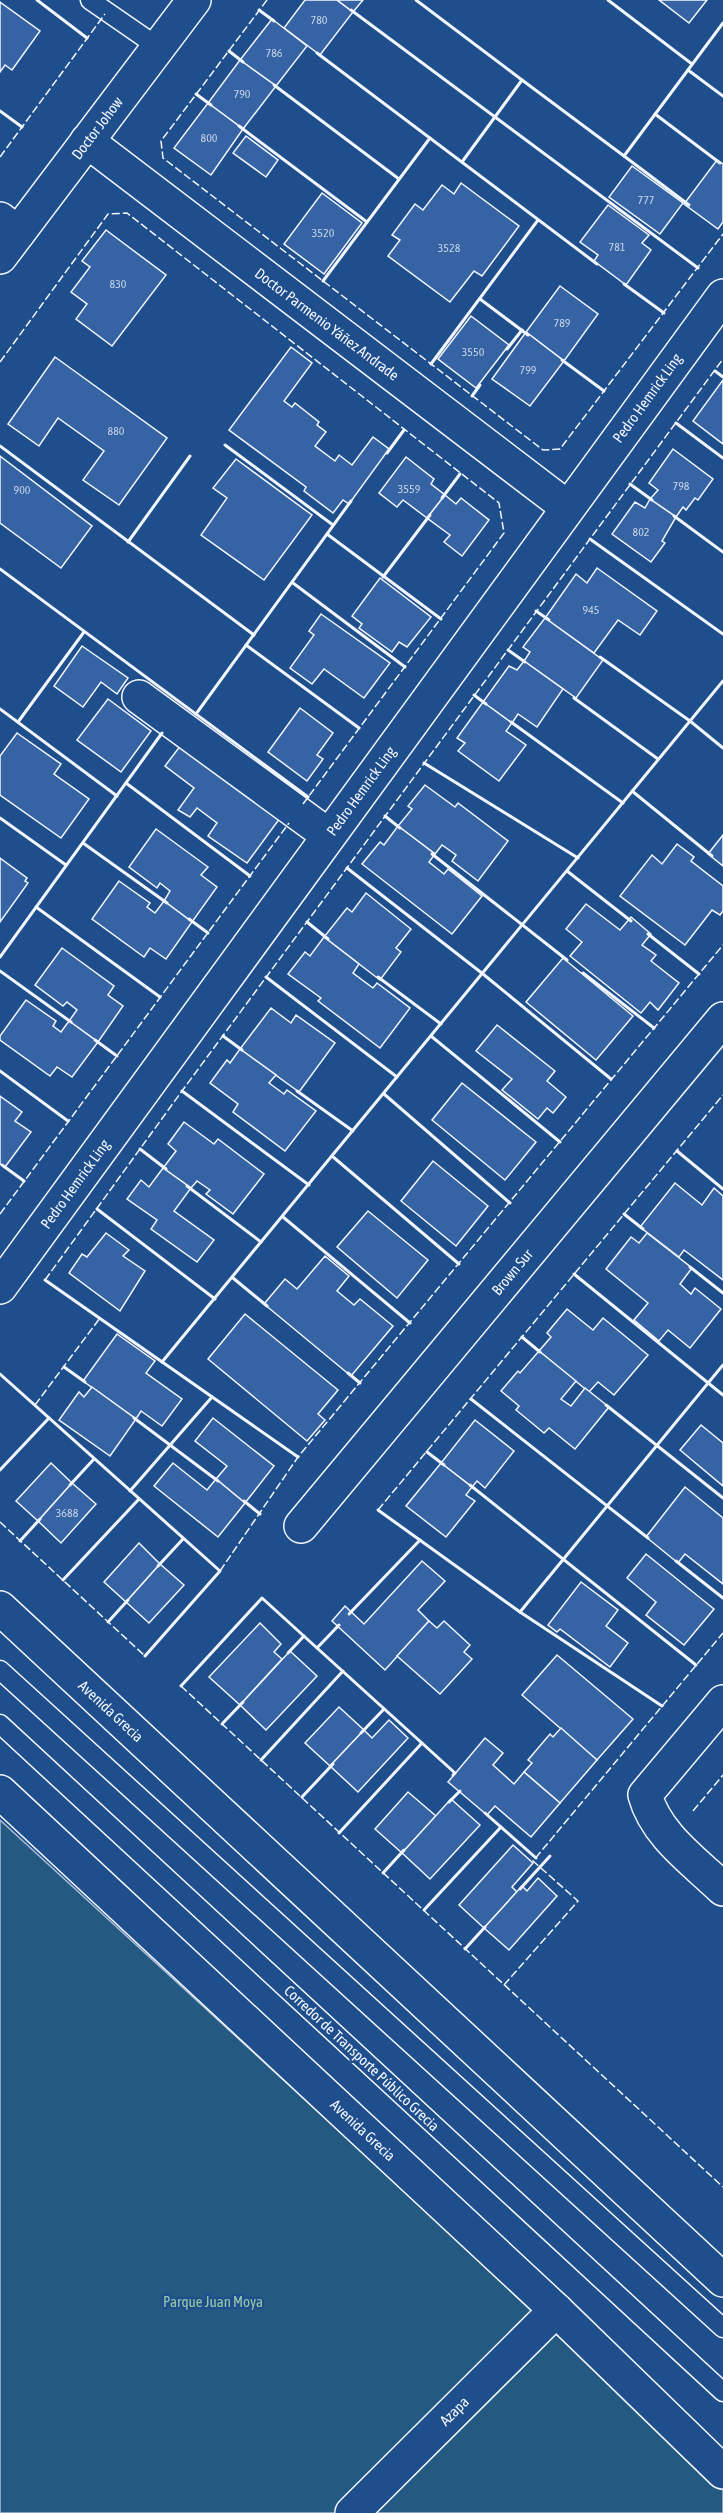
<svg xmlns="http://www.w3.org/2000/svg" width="723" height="2513" font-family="'Asap Condensed',sans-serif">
<rect width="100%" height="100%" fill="#1f4e8c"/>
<polygon fill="#245a82" stroke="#a8bbd7" stroke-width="1.5" points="0,1820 688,2451 723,2486 723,2513 0,2513"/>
<g fill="#3563a3" stroke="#f2f6ff" stroke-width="1.5">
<polygon points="305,0 337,0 353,12 320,55 284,28"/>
<polygon points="337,0 363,0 353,12"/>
<polygon points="659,0 707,0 689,23"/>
<polygon points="0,2 40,31 12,70 5,65 0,72"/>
<polygon points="272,19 307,46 276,86 240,60"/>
<polygon points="240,60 276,86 243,129 208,103"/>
<polygon points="208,103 243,129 211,175 174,148"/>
<polygon points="246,136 278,160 266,177 233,153"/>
<polygon points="717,160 723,164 723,222 718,229 684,204"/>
<polygon points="632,166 683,203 660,234 609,197"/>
<polygon points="461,183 519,226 482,276 474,271 450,302 388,256 400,240 392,235 415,204 423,210 442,185 454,194"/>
<polygon points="322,193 362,223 324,274 284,244"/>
<polygon points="608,205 649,235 642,243 651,250 626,285 594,261 598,255 580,242"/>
<polygon points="106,230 166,275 112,346 76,319 87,304 71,292 90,267 82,261"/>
<polygon points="560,286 598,314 564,361 526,332"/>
<polygon points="471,316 509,345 476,388 438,359"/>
<polygon points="526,332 564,361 530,406 492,379"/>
<polygon points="291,347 312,363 284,401 292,407 295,403 319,422 317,425 326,432 315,446 335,461 339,455 352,465 373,437 389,449 349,504 343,500 333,513 304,491 306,487 229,430"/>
<polygon points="55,357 167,438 119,505 83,480 104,451 58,418 39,446 8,424"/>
<polygon points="723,380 723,444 693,421"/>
<polygon points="673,449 713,479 698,500 695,498 686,510 683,507 676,517 650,499 658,490 649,483"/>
<polygon points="0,456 92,526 61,568 0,523"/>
<polygon points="406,457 434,479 431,484 445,495 427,518 403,500 397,507 379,493"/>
<polygon points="236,459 312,515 264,580 201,535 227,498 213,488"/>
<polygon points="445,495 456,504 461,498 489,520 462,556 444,542 450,535 427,518"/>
<polygon points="650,499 676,517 662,541 665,543 651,562 612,534 635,502 645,508"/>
<polygon points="597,568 657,611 640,635 618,620 594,653 545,618 576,574 587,583"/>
<polygon points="380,578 431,617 407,647 399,642 392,652 359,628 362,624 352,616"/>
<polygon points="321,614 390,663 364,698 324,669 312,684 290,668 314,635 309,631"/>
<polygon points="545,618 603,660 576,698 524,661 530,652 523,647"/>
<polygon points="82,646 128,678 117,694 101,682 83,707 54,686"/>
<polygon points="524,661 563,689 537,727 518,714 512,723 483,702 509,666 517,670"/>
<polygon points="108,699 151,731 121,772 77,740"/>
<polygon points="483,702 512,723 506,731 526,745 499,781 458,751 465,743 457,738"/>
<polygon points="300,708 333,733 317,755 323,759 307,781 268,752"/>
<polygon points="17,733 61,764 54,774 89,799 61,838 0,795 0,756"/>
<polygon points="184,741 283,814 247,863 208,836 217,823 197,808 190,817 178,810 194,788 165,766"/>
<polygon points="425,785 455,807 458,803 508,841 478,881 452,861 456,855 442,845 435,854 398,826 412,809 408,806"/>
<polygon points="398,826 435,854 429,862 444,874 448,869 482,896 452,934 362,864 380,842 384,845"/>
<polygon points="156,829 208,867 201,875 217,887 192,922 164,901 170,891 160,883 157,888 129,867"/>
<polygon points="723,835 723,866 708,854"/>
<polygon points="677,844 694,857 691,861 723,886 723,911 720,915 712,910 685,945 620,896 652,855 662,864"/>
<polygon points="0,858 27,878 25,881 28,883 0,922"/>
<polygon points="119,881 150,903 147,907 155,913 164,901 192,922 166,959 150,948 144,957 92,919"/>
<polygon points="366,893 411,929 396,948 401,952 380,980 324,937 347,908 352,912"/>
<polygon points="586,904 620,930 631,917 651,934 642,945 656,955 651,961 679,983 658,1010 650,1002 641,1013 570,956 582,942 566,929"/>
<polygon points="324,937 359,964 353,973 373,988 377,983 410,1008 380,1048 318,1001 321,998 288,974 305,952 310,956"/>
<polygon points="62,948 114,986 108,995 123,1006 98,1042 69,1021 77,1010 67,1002 63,1006 35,985"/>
<polygon points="563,958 633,1016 596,1060 526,1002"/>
<polygon points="26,1000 56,1021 53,1026 61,1032 69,1021 98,1042 72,1077 57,1067 50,1076 0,1040 0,1036"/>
<polygon points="271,1008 291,1023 296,1015 335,1043 299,1092 240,1049"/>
<polygon points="497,1025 555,1071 547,1081 566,1097 553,1113 547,1108 538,1119 502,1090 512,1079 476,1051"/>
<polygon points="240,1049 276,1075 269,1083 284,1094 287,1090 316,1111 285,1151 233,1112 238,1104 210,1083 227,1060 230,1063"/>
<polygon points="462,1083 536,1142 505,1180 432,1120"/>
<polygon points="0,1096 22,1112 15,1121 31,1132 5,1167 0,1164"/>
<polygon points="184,1122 214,1144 218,1139 264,1174 233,1214 206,1194 210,1190 197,1181 191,1188 163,1168 176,1151 168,1144"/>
<polygon points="433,1161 488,1206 456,1246 401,1201"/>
<polygon points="163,1168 191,1188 174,1211 214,1240 197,1262 151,1229 157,1220 127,1199 141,1180 149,1187"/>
<polygon points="675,1183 702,1205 714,1188 723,1196 723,1280 684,1250 679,1257 640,1227"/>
<polygon points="368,1211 428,1260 397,1298 337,1247"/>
<polygon points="106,1233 129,1250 123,1256 145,1271 120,1311 69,1273 82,1254 87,1257"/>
<polygon points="647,1233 692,1268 680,1284 691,1294 695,1288 721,1309 690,1348 668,1330 659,1341 634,1320 648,1303 606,1269 631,1237 639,1243"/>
<polygon points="325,1256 349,1276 337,1291 354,1305 360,1299 393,1326 351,1376 264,1304 285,1279 297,1289"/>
<polygon points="567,1309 593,1330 603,1318 648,1355 614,1395 598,1382 589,1392 539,1351 551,1337 547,1333"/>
<polygon points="245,1314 338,1390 318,1414 325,1420 307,1441 208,1359"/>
<polygon points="117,1334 155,1361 146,1373 182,1399 162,1426 141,1411 136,1419 83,1381"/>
<polygon points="539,1351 576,1381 561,1399 571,1406 585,1388 609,1407 575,1449 549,1428 544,1433 516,1410 519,1406 501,1391 518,1371 520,1373"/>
<polygon points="92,1387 136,1419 110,1456 59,1420 79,1392 84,1397"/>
<polygon points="213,1418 274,1466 245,1503 216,1479 227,1466 195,1441"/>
<polygon points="475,1420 514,1451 485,1488 477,1481 472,1487 441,1463"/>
<polygon points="701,1425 723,1443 723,1486 680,1450"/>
<polygon points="51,1463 72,1483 38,1521 16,1501"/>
<polygon points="173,1463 207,1490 216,1479 245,1503 218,1537 154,1486"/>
<polygon points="441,1463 472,1487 466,1495 475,1501 446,1537 406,1506"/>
<polygon points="72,1483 96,1504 61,1543 38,1521"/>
<polygon points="685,1487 723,1518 723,1584 685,1554 678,1563 646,1537"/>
<polygon points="139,1543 160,1564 126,1602 104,1582"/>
<polygon points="646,1554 714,1609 684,1645 646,1615 656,1602 627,1578"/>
<polygon points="422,1561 445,1581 418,1610 429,1621 385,1670 332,1621 345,1606 364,1624"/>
<polygon points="160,1564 184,1585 149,1623 126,1602"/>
<polygon points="581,1582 618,1610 606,1626 628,1643 610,1667 560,1629 557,1632 548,1625"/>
<polygon points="429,1621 437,1628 444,1621 470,1645 464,1652 472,1659 440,1694 397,1656"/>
<polygon points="260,1623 281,1644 274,1652 282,1659 240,1705 209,1677"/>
<polygon points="290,1651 317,1676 266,1730 240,1705"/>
<polygon points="557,1655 633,1719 597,1760 522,1695"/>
<polygon points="339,1707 364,1730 330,1766 305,1743"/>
<polygon points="389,1720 408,1738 358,1792 330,1766 364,1730 372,1738"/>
<polygon points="561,1728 597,1760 560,1803 524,1772 532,1763 528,1760 550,1734 553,1737"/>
<polygon points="485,1738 503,1753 493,1765 514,1784 524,1772 560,1803 531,1837 495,1806 487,1815 448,1782"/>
<polygon points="408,1792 436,1816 402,1853 375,1829"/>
<polygon points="451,1799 480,1825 430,1879 402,1853"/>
<polygon points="513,1845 533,1863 512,1887 517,1892 484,1928 459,1905"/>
<polygon points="538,1878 557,1896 509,1950 484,1928 522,1886 527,1891"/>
</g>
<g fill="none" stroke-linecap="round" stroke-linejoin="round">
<g stroke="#f2f6ff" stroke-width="21">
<g id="lane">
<polyline points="90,0 158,47"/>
<polyline points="0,1670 723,2328"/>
<polyline points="0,1724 723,2392"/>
</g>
</g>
<g stroke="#f2f6ff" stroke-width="36">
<g id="street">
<polyline points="87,141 567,507"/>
<polyline points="0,219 18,233"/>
<polyline points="139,697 328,835"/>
<polyline points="0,1287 723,296"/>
<polyline points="301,1526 723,1019"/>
<path d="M723,1702L645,1795C656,1835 694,1861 723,1889"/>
<polyline points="352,2513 556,2310"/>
</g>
</g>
<g stroke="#f2f6ff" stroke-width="36">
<polyline id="secondary" points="0,257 194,0"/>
</g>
<g stroke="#f2f6ff" stroke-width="36">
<g id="primary">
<polyline points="0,1608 723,2280"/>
<polyline points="0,1792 556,2310 723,2472"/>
</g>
</g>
<use href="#lane" stroke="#1f4e8c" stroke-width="18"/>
<use href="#street" stroke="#1f4e8c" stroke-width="33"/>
<use href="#secondary" stroke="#1f4e8c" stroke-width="33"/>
<use href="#primary" stroke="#1f4e8c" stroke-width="33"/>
<g stroke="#f2f6ff" stroke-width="1.5" stroke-dasharray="8 3" stroke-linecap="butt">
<polyline points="267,0 161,141 163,158 543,450 560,449 723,234"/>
<polyline points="0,157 105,14"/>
<polyline points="0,362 108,214 127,213 499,503 504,533 303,804"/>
<polyline points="0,1214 289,823"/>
<polyline points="45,1280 182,1091 723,359"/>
<polyline points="35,1405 100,1318"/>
<polyline points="378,1510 723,1095"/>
<polyline points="0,1522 145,1656"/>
<polyline points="220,1571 298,1457 723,945"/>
<polyline points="181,1686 723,2187"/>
<polyline points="693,1811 723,1775"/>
<polyline points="504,1985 578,1901 533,1861 723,1633"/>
</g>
<g stroke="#f2f6ff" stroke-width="3">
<polyline points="37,0 87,38"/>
<polyline points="416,0 522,80"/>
<polyline points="608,0 692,64"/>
<polyline points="259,10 274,21"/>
<polyline points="351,10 698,268"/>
<polyline points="229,51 243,62"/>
<polyline points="317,53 597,264"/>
<polyline points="688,70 723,96"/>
<polyline points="274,85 399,179"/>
<polyline points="196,94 211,105"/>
<polyline points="0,111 22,127"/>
<polyline points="655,114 720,163"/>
<polyline points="239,126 367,222"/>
<polyline points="624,156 689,205"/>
<polyline points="462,162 522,80 624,156 723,23"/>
<polyline points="323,281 430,138"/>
<polyline points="624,284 664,313"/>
<polyline points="480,299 528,335"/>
<polyline points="507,349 522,330"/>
<polyline points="562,360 604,391"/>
<polyline points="431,364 538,220"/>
<polyline points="715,371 723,377"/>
<polyline points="472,396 480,385"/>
<polyline points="676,423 723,458"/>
<polyline points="225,445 333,525"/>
<polyline points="0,446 254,635"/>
<polyline points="387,453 404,430"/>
<polyline points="630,484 652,500"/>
<polyline points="442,498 460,474"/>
<polyline points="674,516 723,552"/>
<polyline points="327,534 441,619"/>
<polyline points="590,539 723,634"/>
<polyline points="128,542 190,456"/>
<polyline points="0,569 308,797"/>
<polyline points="383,577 430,515"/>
<polyline points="293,583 405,667"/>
<polyline points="536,611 549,620"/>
<polyline points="246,645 359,728"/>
<polyline points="508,650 525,662"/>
<polyline points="600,657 690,721 723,748"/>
<polyline points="474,695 486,704"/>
<polyline points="574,698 658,759"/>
<polyline points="0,709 117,796"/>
<polyline points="196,714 351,501"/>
<polyline points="18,722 84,632"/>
<polyline points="511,722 623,803"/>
<polyline points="424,763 578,858"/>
<polyline points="126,783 250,876"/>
<polyline points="632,791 712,856"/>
<polyline points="385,816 400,828"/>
<polyline points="0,818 66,865"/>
<polyline points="83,843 167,903"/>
<polyline points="432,854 567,960"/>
<polyline points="347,868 483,974 611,1079"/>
<polyline points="567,871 631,921"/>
<polyline points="36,907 160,997"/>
<polyline points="189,919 208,933"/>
<polyline points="307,922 328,939"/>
<polyline points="648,934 699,974"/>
<polyline points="0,957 162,733"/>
<polyline points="0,971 71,1022"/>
<polyline points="583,973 654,1028"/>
<polyline points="266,977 397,1077"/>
<polyline points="378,977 441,1024"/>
<polyline points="223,1036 242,1050"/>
<polyline points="431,1036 560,1142"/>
<polyline points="95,1040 117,1056"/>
<polyline points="0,1071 68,1121"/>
<polyline points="182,1091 309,1185"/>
<polyline points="297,1091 353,1131"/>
<polyline points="384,1094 510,1203"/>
<polyline points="140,1149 166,1169"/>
<polyline points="677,1151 723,1189"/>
<polyline points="332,1156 459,1264"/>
<polyline points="2,1165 24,1181"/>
<polyline points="187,1186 261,1242"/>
<polyline points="97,1209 215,1299"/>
<polyline points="624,1214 643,1229"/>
<polyline points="283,1217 410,1323"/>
<polyline points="690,1267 723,1293"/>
<polyline points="574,1274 723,1395"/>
<polyline points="233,1278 267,1306"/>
<polyline points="45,1280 298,1457"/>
<polyline points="522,1337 540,1352"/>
<polyline points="162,1362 723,681"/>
<polyline points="64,1367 85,1382"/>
<polyline points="348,1373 360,1383"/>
<polyline points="0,1374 220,1571 145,1656"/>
<polyline points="471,1399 648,1538"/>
<polyline points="606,1405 723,1498"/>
<polyline points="134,1418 218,1481"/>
<polyline points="427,1452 444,1465"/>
<polyline points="0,1470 49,1418"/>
<polyline points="70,1485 94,1459"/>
<polyline points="470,1485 696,1665"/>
<polyline points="130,1491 212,1397"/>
<polyline points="244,1501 260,1514"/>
<polyline points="378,1510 520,1612 662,1706"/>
<polyline points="20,1541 40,1519"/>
<polyline points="676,1561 723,1598"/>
<polyline points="158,1566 183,1539"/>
<polyline points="63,1580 139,1499"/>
<polyline points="520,1612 723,1365"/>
<polyline points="349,1614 420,1540"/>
<polyline points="108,1622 128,1600"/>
<polyline points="317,1648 455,1773 453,1775"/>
<polyline points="288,1653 304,1636"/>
<polyline points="181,1686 262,1598 317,1648 339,1625"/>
<polyline points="222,1724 243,1702"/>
<polyline points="361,1733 384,1709"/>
<polyline points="261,1760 343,1671"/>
<polyline points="302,1797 333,1764"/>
<polyline points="449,1802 460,1791"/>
<polyline points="485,1813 536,1858"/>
<polyline points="339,1833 422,1743"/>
<polyline points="383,1873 404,1850"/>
<polyline points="520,1889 550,1856"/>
<polyline points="424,1910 501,1827"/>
<polyline points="465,1949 485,1927"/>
</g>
</g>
<g text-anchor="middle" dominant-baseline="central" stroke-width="4.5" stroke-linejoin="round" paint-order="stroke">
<g font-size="12" fill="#c3d1e8">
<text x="319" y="20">780</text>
<text x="274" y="53">786</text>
<text x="242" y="94">790</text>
<text x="209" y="138">800</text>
<text x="646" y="200">777</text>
<text x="323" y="233">3520</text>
<text x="617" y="247">781</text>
<text x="449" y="248">3528</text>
<text x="118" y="284">830</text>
<text x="562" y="323">789</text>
<text x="473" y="352">3550</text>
<text x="528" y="370">799</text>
<text x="116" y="431">880</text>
<text x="681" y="486">798</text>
<text x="409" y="489">3559</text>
<text x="22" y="490">900</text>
<text x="641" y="532">802</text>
<text x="591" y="610">945</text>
<text x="67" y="1513">3688</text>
</g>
<g font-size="15" fill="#f2f6ff" stroke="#1f4e8c">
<text transform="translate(97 128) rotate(-53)">Doctor Johow</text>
<text transform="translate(327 324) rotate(37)">Doctor Parmenio Yáñez Andrade</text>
<text transform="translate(647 398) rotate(-54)">Pedro Hemrick Ling</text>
<text transform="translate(361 791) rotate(-54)">Pedro Hemrick Ling</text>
<text transform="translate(75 1184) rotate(-54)">Pedro Hemrick Ling</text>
<text transform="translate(512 1272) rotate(-50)">Brown Sur</text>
<text transform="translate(111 1711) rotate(43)">Avenida Grecia</text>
<text transform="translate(362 2058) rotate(43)">Corredor de Transporte Público Grecia</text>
<text transform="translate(363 2130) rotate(43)">Avenida Grecia</text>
<text transform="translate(454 2411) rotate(-45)">Azapa</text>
</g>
<g font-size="15" fill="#97c8a6" stroke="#1f4e8c">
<text x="213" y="2301">Parque Juan Moya</text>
</g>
</g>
</svg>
